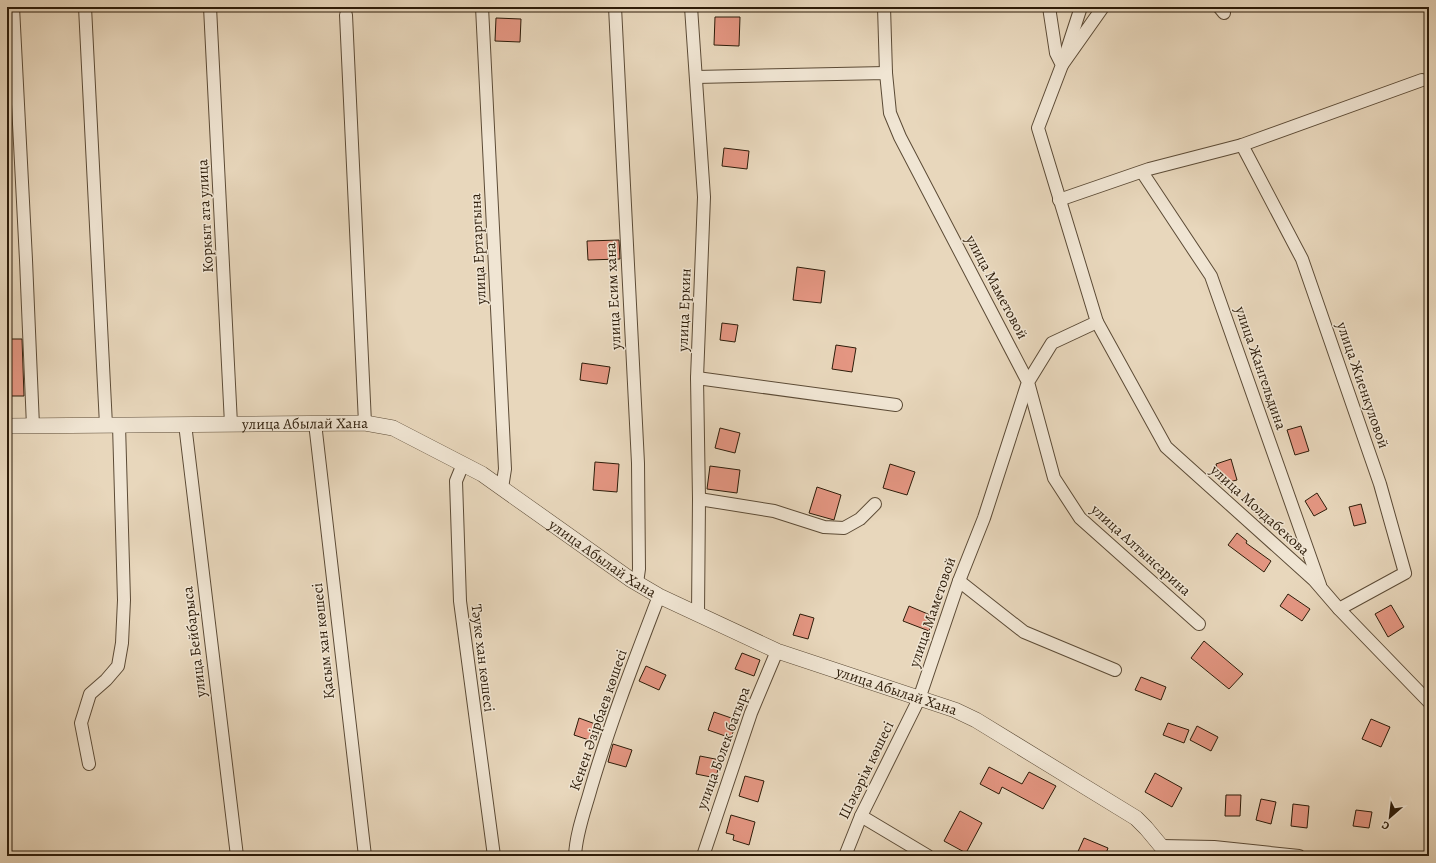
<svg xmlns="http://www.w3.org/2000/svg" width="1436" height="863" font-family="Alegreya,serif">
<rect width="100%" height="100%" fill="#e8d7bc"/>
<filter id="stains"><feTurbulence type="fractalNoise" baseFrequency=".005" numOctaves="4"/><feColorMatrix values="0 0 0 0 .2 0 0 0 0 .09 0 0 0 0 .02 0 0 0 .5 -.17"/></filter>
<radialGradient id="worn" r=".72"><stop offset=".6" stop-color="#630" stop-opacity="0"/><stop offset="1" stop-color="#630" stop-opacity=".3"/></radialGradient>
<g fill="#e49682" stroke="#2d1c09">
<polygon points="715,17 740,17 739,46 714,45"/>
<polygon points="496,18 521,19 520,42 495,41"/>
<polygon points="724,148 749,151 747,169 722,166"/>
<polygon points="619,240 620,259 588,260 587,241"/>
<polygon points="797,267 825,271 821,303 793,300"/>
<polygon points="722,323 738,325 735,342 720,340"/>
<polygon points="7,339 22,339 24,396 7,396"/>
<polygon points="836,345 856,348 852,372 832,369"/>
<polygon points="582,363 610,367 607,384 580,380"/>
<polygon points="1301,426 1309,451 1295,455 1287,430"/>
<polygon points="720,428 740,433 735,453 715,448"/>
<polygon points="1231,459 1237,480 1221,484 1216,464"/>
<polygon points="595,462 619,464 617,492 593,490"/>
<polygon points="890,464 915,472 907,495 883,488"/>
<polygon points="710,466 740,470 737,493 707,489"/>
<polygon points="817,487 841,495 834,520 809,513"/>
<polygon points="1317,493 1327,509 1314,516 1305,501"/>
<polygon points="1361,504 1366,523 1354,526 1349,507"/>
<polygon points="1237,533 1247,541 1246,543 1271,561 1264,572 1228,545"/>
<polygon points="1288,594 1310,609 1302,621 1280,606"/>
<polygon points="1391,605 1404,627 1388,637 1375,614"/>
<polygon points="909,606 935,617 929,631 903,621"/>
<polygon points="800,614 814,618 808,639 793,635"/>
<polygon points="1204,641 1243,674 1229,689 1191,658"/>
<polygon points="742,653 760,660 754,676 735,669"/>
<polygon points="646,666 666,675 659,690 639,681"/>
<polygon points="1141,677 1166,687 1161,700 1135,690"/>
<polygon points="714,712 737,720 731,738 708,730"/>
<polygon points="579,718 598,725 592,741 574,735"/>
<polygon points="1371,719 1390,727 1381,747 1362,739"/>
<polygon points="1168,723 1189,730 1184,743 1163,735"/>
<polygon points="1197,726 1218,737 1211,751 1190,740"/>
<polygon points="613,744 632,750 626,767 608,762"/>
<polygon points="700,756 720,760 716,778 696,774"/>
<polygon points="989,767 1022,784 1029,772 1056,786 1043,809 1002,787 999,794 980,784"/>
<polygon points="1155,773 1182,788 1172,807 1145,792"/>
<polygon points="745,776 764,781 758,802 739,796"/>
<polygon points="1226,795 1241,795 1240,816 1225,816"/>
<polygon points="1261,799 1276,802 1271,824 1256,820"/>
<polygon points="1293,804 1309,806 1307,828 1291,826"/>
<polygon points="1356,810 1372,812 1369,828 1353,826"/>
<polygon points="960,811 982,823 966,853 944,841"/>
<polygon points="731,815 755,822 749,845 733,840 734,835 726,833"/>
<polygon points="1084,838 1108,848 1105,856 1076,856"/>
</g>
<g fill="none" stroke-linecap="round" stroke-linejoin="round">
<g stroke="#5c4b36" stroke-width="14">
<g id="minor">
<polyline points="13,7 26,260 33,426"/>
<polyline points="85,7 106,425"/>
<polyline points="210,7 231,424"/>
<polyline points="482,7 505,469 502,488"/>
<polyline points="615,7 638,463 639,569 637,583"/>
<polyline points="691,7 704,197 697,378 699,499 698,614"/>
<polyline points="884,7 886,73"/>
<polyline points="1049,7 1056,53 1062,65 1038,128 1097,322 1052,343 1028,382 1054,478 1080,518 1199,624"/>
<polyline points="1219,7 1224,13"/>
<polyline points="346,15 365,423"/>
<polyline points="1066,53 1081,7"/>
<polyline points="1062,65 1103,7"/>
<polyline points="696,77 886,73 890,113 900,137 1028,382 984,518 959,581 919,699 861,816 845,856"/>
<polyline points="1242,145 1302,259 1380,484 1405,573 1339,609"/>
<polyline points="1142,172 1211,276 1320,585"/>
<polyline points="1059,200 1149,169 1242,145 1422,80"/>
<polyline points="1097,322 1166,447 1314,580 1339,609 1429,702"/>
<polyline points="697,378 896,405"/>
<polyline points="315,423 365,856"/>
<polyline points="185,424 237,856"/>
<polyline points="463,464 456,481 460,601 494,856"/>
<polyline points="699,499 774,511 824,527 844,528 860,519 875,504"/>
<polyline points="959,581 1024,632 1115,670"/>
<polyline points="89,764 81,723 90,694 106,680 118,666 122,643 124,600 119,425"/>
<polyline points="861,816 928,856"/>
<path d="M575,856C576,833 585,810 591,788C610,723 635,659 659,596"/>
<polyline points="703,856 751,713 777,651"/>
<polyline points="1165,856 1161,846 1214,847 1299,856"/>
</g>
</g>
<g stroke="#5c4b36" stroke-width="16">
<g id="tertiary">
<path id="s1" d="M7,426L365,423L393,428L482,474L630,579L659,596L777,651L955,710L976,720L1136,818L1146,828L1161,846"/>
</g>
</g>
<use href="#minor" stroke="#f0e5d3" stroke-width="12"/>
<use href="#tertiary" stroke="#f0e5d3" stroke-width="15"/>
</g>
<g text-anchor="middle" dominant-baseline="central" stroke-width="3" stroke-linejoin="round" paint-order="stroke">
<g font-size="15" fill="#2d1c09" stroke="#f0e5d3">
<text transform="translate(205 216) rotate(-93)">Коркыт ата улица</text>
<text transform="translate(478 249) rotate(-93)">улица Ертаргына</text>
<text transform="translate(997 287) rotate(62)">улица Маметовой</text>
<text transform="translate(613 296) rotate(-93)">улица Есим хана</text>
<text transform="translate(684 310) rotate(-88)">улица Еркин</text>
<text transform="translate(1261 368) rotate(71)">улица Жангельдина</text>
<text transform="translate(1363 385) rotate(71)">улица Жиенкуловой</text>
<text stroke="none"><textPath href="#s1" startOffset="298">улица Абылай Хана</textPath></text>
<text transform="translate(1260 510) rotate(42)">улица Молдабекова</text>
<text transform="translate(1141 550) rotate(42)">улица Алтынсарина</text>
<text stroke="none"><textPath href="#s1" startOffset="634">улица Абылай Хана</textPath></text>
<text transform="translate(932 612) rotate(-71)">улица Маметовой</text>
<text transform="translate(323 641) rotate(-96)">Қасым хан көшесі</text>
<text transform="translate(194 642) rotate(-97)">улица Бейбарыса</text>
<text transform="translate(483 658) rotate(83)">Тәуке хан көшесі</text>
<text stroke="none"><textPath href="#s1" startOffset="958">улица Абылай Хана</textPath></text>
<text transform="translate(598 720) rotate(-71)">Кенен Әзірбаев көшесі</text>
<text transform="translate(723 748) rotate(-70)">улица Болек батыра</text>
<text transform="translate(866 770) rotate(-64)">Шәкәрім көшесі</text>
</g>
</g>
<rect width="1436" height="863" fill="none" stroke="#e8d7bc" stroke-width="24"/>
<rect x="8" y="8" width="1420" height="847" fill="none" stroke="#2d1c09" stroke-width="2"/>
<rect x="12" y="12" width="1412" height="839" fill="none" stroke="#2d1c09"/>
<g transform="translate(1390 817) rotate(208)" stroke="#f0e5d3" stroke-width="3" paint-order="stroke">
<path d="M0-3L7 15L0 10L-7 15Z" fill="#2d1c09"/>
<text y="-6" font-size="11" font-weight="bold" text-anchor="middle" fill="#2d1c09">С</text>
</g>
<rect width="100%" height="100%" filter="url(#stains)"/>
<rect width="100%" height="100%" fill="url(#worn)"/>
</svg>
